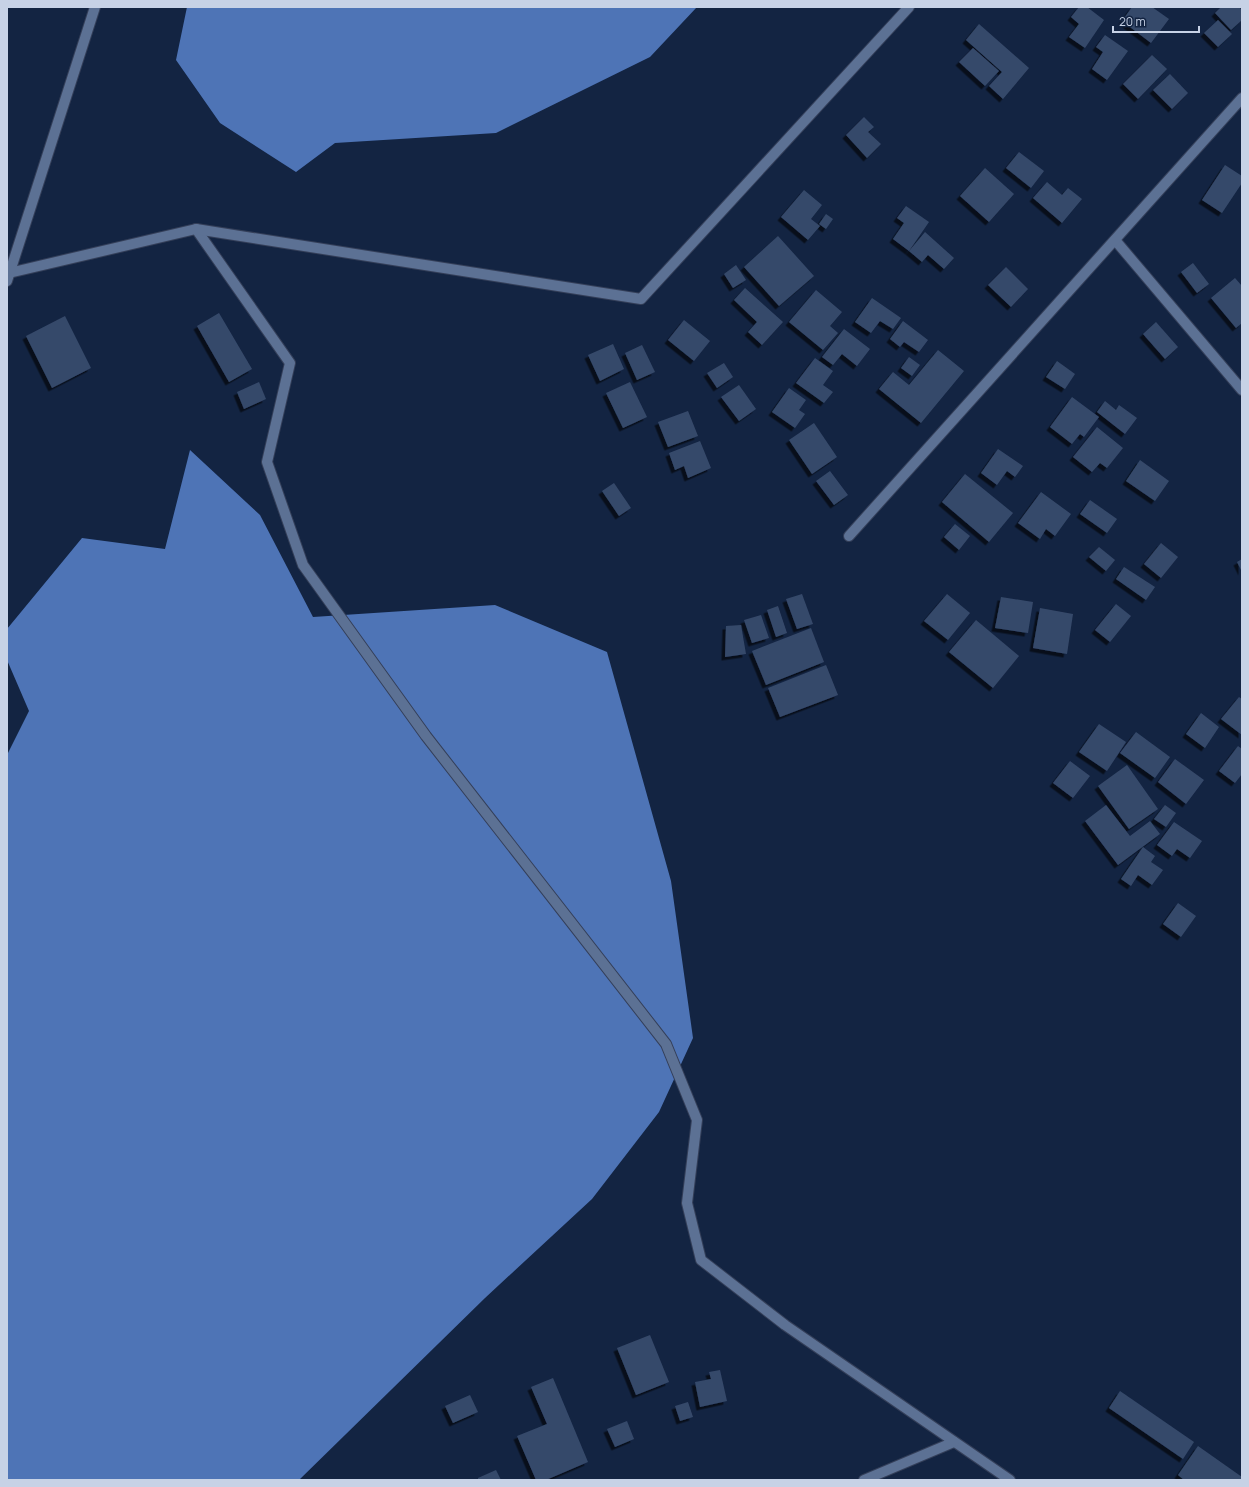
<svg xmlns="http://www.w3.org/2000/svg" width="1249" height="1487" font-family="Manrope,sans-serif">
<defs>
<filter id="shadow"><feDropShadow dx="-3.5" dy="3.5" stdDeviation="0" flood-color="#0009"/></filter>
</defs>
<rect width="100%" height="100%" fill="#132442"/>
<g fill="#4e74b6">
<polygon points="187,7 697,7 650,57 496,133 335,143 296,172 220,123 176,60"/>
<polygon points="190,450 260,515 313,617 495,605 607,652 671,881 693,1038 659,1112 592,1199 485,1298 299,1480 8,1480 7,755 29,711 7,660 7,629 82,538 165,549"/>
</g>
<g fill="#36496a" filter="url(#shadow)">
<polygon points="1079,7 1087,7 1104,20 1085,48 1069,37 1079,24 1071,17"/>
<polygon points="1132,7 1152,7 1169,19 1151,43 1122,21"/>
<polygon points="1221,7 1239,7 1242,10 1242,20 1231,30 1215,13"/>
<polygon points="1218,20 1232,34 1218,47 1204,33"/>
<polygon points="979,24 1029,68 1003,99 989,86 1002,72 966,40"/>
<polygon points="1105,35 1128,51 1107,80 1092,69 1103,52 1096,47"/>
<polygon points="973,48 999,71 985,86 959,62"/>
<polygon points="1152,55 1167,69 1138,99 1123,84"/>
<polygon points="1170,74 1188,93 1172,109 1153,90"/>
<polygon points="864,117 874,127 868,132 881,144 867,158 846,135"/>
<polygon points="1019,152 1044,171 1031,188 1006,168"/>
<polygon points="1225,165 1242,176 1242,183 1222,213 1202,200"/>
<polygon points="985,168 1014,194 989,222 960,196"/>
<polygon points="1047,182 1062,195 1068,188 1082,199 1062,223 1033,198"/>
<polygon points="804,190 822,205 811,219 820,226 808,240 781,217"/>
<polygon points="906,206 929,222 909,251 893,239 904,223 897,218"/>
<polygon points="826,214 833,219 826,229 819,224"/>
<polygon points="925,232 954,258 944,269 928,255 922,262 909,251"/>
<polygon points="778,236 814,276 779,306 744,267"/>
<polygon points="1193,263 1209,284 1197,293 1181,272"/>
<polygon points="736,265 746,280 733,288 724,274"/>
<polygon points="1006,267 1028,289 1011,307 988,285"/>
<polygon points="1235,278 1242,286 1242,323 1236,328 1211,298"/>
<polygon points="745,288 783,322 762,345 748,332 757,322 734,300"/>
<polygon points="816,290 842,312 830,326 838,333 823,350 789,322"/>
<polygon points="872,298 901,318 893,329 880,321 871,333 855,322"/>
<polygon points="219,313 252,369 229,382 197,326"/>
<polygon points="65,316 91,368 52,388 26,336"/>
<polygon points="684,320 710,341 694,361 668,340"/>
<polygon points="903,321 928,340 919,352 904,342 900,347 890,339"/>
<polygon points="1156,322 1178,347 1165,359 1143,334"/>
<polygon points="844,329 870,349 857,366 842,354 833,365 822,357"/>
<polygon points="613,344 624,369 600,381 588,355"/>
<polygon points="642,345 655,372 637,380 625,353"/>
<polygon points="938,350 964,371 921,423 879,389 893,372 909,385"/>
<polygon points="909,357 920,365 912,376 901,368"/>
<polygon points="815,358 833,371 823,385 833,392 824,403 796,383"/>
<polygon points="1057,361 1075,374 1065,389 1046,377"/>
<polygon points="724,363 733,377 717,388 707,373"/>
<polygon points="259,382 266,399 244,409 237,392"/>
<polygon points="630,382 647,417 623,428 606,393"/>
<polygon points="739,385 756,409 739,421 721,397"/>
<polygon points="789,388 806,400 799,410 805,414 795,428 772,412"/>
<polygon points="1072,397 1099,417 1084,437 1080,434 1072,444 1050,427"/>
<polygon points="1105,401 1116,410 1119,405 1137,418 1125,434 1097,412"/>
<polygon points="688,411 698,436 668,447 658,422"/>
<polygon points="814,423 837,457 812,474 789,440"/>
<polygon points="1097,427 1123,448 1107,468 1100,463 1092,472 1073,457"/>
<polygon points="700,441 711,468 688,478 684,466 675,470 669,453"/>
<polygon points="998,449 1023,466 1015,477 1007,471 997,485 981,473"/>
<polygon points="1140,460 1169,481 1155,501 1126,481"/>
<polygon points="830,471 848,495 834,505 816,481"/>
<polygon points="965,474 1013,513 989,542 942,502"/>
<polygon points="614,483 631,508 619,516 602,491"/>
<polygon points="1041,492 1071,514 1055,536 1046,529 1040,539 1018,523"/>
<polygon points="1090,500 1117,519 1107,533 1080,514"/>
<polygon points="955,524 970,536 959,550 944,537"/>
<polygon points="1161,543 1178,557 1161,578 1144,564"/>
<polygon points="1099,547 1115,560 1106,571 1089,557"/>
<polygon points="1242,559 1242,572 1237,562"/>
<polygon points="1124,567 1155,587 1146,600 1116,579"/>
<polygon points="802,594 813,624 797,629 786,599"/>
<polygon points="947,594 970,613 948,640 924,621"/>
<polygon points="1001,597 1033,602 1028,633 995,628"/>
<polygon points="1116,604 1131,616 1110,642 1095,630"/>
<polygon points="778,606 787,633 776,637 767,610"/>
<polygon points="1040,608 1073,614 1067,654 1033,648"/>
<polygon points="761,615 769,638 752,643 744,620"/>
<polygon points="976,620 1019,656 993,688 949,652"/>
<polygon points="741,625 746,654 725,657 726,626"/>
<polygon points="811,628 824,662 766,685 752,651"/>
<polygon points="826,665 838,695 780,717 768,688"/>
<polygon points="1239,697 1242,699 1242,735 1221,719"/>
<polygon points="1201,713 1219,727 1205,748 1186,734"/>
<polygon points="1099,724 1126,742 1107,771 1079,752"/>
<polygon points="1136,732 1170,757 1155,778 1120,753"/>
<polygon points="1238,746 1242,749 1242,774 1235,783 1219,771"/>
<polygon points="1175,759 1204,780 1186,804 1158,782"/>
<polygon points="1070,761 1090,776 1073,798 1053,783"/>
<polygon points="1127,765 1158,809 1129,829 1098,786"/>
<polygon points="1106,805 1130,836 1150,821 1160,834 1118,865 1085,821"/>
<polygon points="1165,805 1176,813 1166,827 1154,819"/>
<polygon points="1174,822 1202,841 1190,858 1177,849 1172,856 1157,845"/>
<polygon points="1143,847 1155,856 1151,862 1163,870 1152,885 1138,875 1131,886 1121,879"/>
<polygon points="1178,903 1196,916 1181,937 1163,924"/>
<polygon points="650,1335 669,1382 636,1395 617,1348"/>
<polygon points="720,1370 727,1401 700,1407 695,1382 711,1379 709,1372"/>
<polygon points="553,1378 588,1462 546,1480 536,1480 517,1436 547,1424 531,1387"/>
<polygon points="1120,1391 1194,1442 1183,1459 1109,1408"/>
<polygon points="470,1395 478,1412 453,1423 445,1406"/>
<polygon points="688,1402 693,1417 680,1421 675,1406"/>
<polygon points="627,1421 634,1439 615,1447 607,1429"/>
<polygon points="1198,1446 1242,1477 1242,1480 1184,1480 1178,1475"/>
<polygon points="496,1470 501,1480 478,1480 478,1478"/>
</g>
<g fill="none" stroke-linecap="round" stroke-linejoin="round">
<g stroke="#343f59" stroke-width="12">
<g id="street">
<polyline points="196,229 290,363 267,462 303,565 426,736 666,1044 697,1120 687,1203 701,1260 785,1325 1010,1480"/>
<polyline points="1115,240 1242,390"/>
<polyline points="9,273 196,229 641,299 909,7"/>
<polyline points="7,281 95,7"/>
<polyline points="849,536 1242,98"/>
<polyline points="864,1480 954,1442"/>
</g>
</g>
<use href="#street" stroke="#5c7194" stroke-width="10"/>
</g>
<rect width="1249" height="1487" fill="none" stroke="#c7d2e6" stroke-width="16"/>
<path d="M1113 26v6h86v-6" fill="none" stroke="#c7d2e6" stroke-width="2"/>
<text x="1119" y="26" font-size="12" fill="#c7d2e6" stroke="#132442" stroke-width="3" paint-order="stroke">20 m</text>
</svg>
